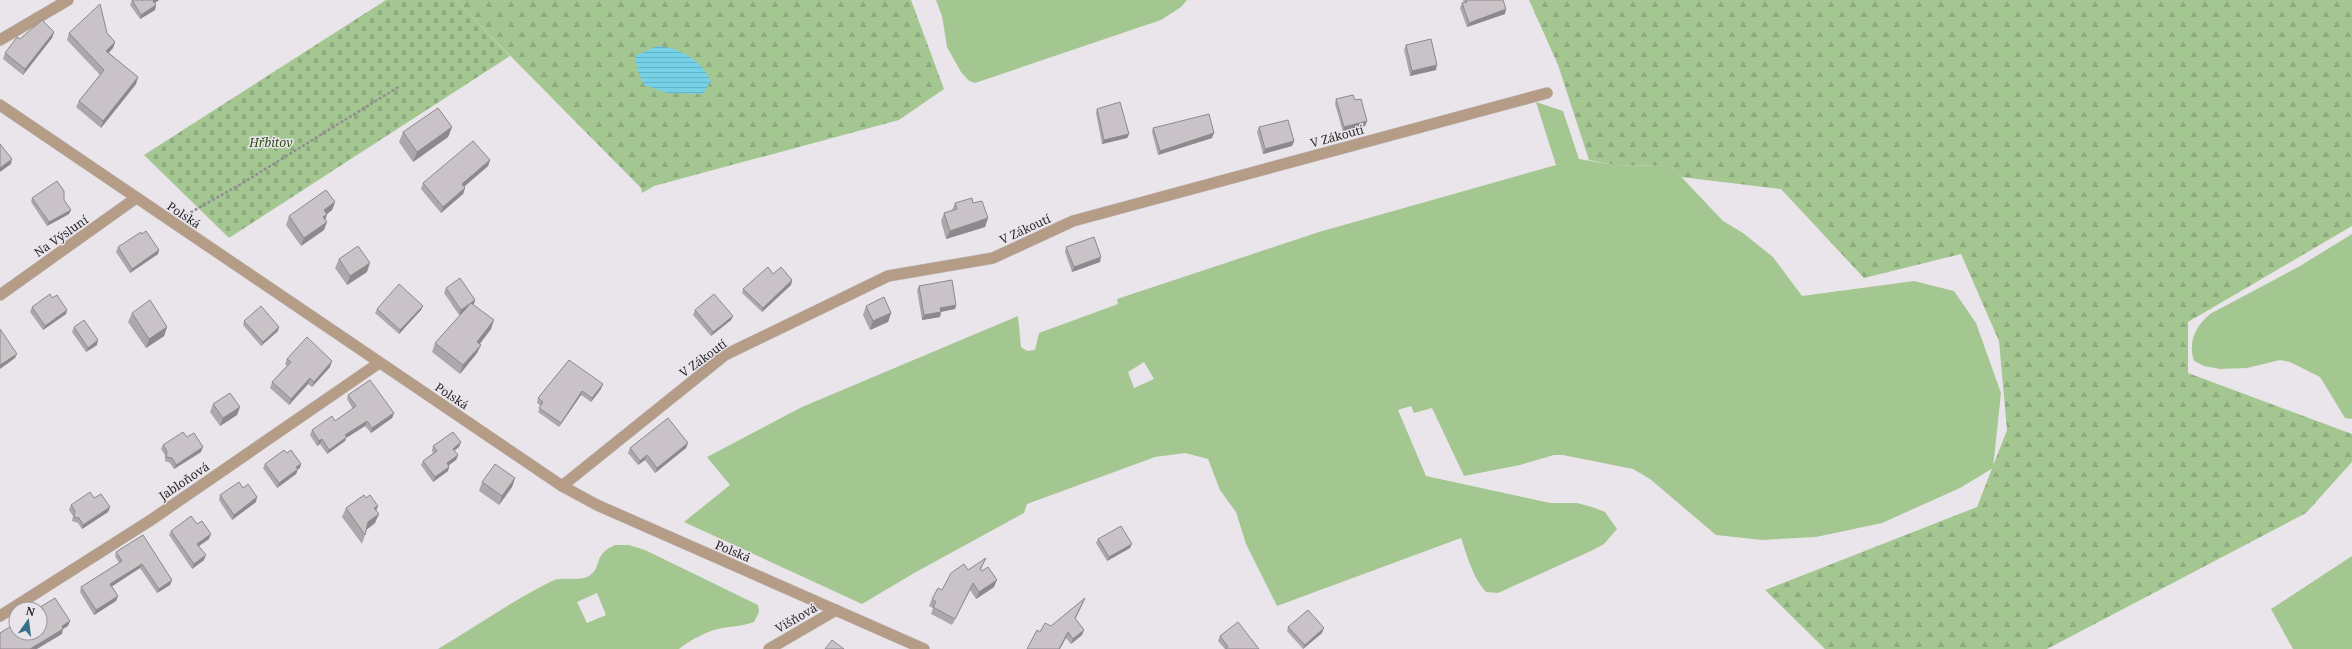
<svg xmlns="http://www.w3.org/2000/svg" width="2352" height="649" font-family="'Noto Serif',serif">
<defs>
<pattern id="forest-firs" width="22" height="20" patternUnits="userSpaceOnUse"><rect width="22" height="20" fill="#a4c792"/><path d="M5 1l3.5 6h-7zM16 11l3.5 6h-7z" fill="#8dab7e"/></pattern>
<pattern id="cemetery-stones" width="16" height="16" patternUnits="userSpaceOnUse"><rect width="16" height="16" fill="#a4c792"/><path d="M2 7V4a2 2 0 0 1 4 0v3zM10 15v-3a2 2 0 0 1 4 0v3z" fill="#8dab7e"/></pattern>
<pattern id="water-rules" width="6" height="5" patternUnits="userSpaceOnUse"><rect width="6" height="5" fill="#76d1e6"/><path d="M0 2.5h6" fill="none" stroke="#66b3c5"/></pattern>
</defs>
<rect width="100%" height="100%" fill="#eae5eb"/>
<g fill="#a4c792" fill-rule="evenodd">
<polygon points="936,0 1187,0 1181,7 1161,20 975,83 969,81 961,72 947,47 942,16"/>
<path d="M1536,102L1563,111L1579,159L1614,165L1671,166L1723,221L1743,233L1773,257L1802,296L1914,281L1954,291L1976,323L2001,393L1993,468L1960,488L1882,523L1816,537L1762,540L1716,535L1650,479L1633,469L1563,455H1554L1520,465L1464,476L1432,408L1414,413L1411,406L1398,410L1426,476L1550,503H1577L1592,507L1605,512L1617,529L1604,544L1593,550L1498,593L1486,592C1472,576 1468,558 1461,538L1277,606L1246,544L1236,512L1220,490L1208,459L1185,453L1155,457L1027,504L1024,513L916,572L862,604L684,522L730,485L707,457L802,407L1018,316L1021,347L1027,351L1035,350L1039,333L1118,304L1117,299L1319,232L1556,165ZM1144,362L1154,379L1134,388L1128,372Z"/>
<path d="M2352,234V419L2345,418L2320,377L2290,362L2280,360L2247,368L2220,369L2204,366L2194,361C2188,342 2195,327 2210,314L2300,266Z"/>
<path d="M615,545H629L645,550L758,605L759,612L754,622C741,627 727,626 714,630C702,634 689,641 679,649H438C476,627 513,600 552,581C563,576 578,582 589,576C603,567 592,555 615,545ZM597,593L606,615L587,623L577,602Z"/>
<polygon points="2352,556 2352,649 2293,649 2271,609"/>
</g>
<g fill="url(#forest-firs)">
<polygon points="455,0 911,0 944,89 899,120 654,186 642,193 641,188"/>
<polygon points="1529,0 2352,0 2352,226 2188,322 2188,373 2352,434 2352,462 2306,513 2047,649 1825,649 1765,590 1977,507 2007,430 1999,341 1961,254 1864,278 1781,189 1681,177 1671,166 1614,165 1589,160 1558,65"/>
</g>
<polygon fill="url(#cemetery-stones)" points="386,0 455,0 510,56 229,238 144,155"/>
<path fill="url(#water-rules)" d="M657,46C679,47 702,61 711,81L703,94L667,93L644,85L638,71L635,56Z"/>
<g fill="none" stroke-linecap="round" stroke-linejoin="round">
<g stroke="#c7c3c8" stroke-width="12">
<g id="minor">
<polyline points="0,40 68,0"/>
<polyline points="0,295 136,198"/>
<polyline points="562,486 725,355 888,276 993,258 1073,221 1547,93"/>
<polyline points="0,616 151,520 379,363"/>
<polyline points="769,649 836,610"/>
</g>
</g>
<g stroke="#c7c3c8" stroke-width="12">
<polyline id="tertiary" points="0,105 562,486 597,505 924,649"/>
</g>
<polyline stroke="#918d92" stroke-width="2.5" stroke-dasharray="3 2" stroke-linecap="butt" points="186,215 241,184 400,86"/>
<use href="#minor" stroke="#b49c87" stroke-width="11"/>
<use href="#tertiary" stroke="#b49c87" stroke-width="11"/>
</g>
<g fill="#ada7ab">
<polygon points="132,0 159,0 155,3 156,5 155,10 140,19 130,5"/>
<polygon points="1463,0 1503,0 1505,14 1467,27 1460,8 1462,3 1464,3"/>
<polygon points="54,32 52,38 23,75 3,59 5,53 20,39"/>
<polygon points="69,33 107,33 115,42 113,48 109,53 138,77 136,84 101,128 76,107 79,101 100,75 67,40"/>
<polygon points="1406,45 1436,70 1410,76 1404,50"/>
<polygon points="1336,99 1355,100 1367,121 1365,126 1343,132 1335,104"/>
<polygon points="1097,109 1129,134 1127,138 1102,144 1096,113"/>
<polygon points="452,127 448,137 413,162 399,142 403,132"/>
<polygon points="1259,127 1294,141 1292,146 1263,154 1257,132"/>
<polygon points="1153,128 1212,138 1158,155 1152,132"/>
<polygon points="490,160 488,166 464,187 465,188 463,194 441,213 421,189 423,183"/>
<polygon points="32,198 71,210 69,214 47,226 31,202"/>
<polygon points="335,202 332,210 327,214 324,230 301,246 286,225 289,216"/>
<polygon points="955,203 973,203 988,218 985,227 946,239 941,221 944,213 952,210"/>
<polygon points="118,247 159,250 158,254 130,273 116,252"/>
<polygon points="1066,247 1100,262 1072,272 1065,252"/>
<polygon points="339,259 367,272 347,285 335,268"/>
<polygon points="773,274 792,280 791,285 762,312 742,293 743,289"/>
<polygon points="919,286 956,305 955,309 941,312 940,317 922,320 917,290"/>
<polygon points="446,288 475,300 473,305 491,329 480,344 481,345 477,353 460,374 432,352 435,343 464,311 459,315 444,293"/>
<polygon points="52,298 67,310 66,314 43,330 30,312 32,307"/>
<polygon points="866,306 891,313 888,322 870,330 863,315"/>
<polygon points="377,309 421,310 399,334 375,313"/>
<polygon points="695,310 733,316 731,320 711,336 693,315"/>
<polygon points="132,313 167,327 164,336 146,348 128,322"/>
<polygon points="244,321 278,331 261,346 243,325"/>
<polygon points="74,327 97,345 86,352 72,332"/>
<polygon points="287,359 330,367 312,387 308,384 289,405 270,388 272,382 287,366 285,364"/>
<polygon points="569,360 601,389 591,402 581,395 559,427 538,412 541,406 537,403 538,398"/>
<polygon points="348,395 394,413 392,418 371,433 365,426 346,438 345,441 327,454 320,444 317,446 310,435 312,430 335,421 353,409 347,399"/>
<polygon points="213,404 240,407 237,415 220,426 210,412"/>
<polygon points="187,437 201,452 174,469 170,463 165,461 165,455 161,449 163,445"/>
<polygon points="461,442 459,447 454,451 458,455 456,460 449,465 449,467 448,471 433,482 421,465 423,461 433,453 432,451 433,446"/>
<polygon points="688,443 686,448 655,473 645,460 638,465 628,453 630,448"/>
<polygon points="265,464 300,468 298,469 296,474 277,488 263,468"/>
<polygon points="515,478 512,487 499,505 479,491 482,482"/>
<polygon points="243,488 256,502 232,520 219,500 220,495"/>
<polygon points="94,498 110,507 108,512 82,529 78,523 72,521 73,516 69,510 71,505"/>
<polygon points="366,498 376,511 375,523 367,529 362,544 342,517 346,508"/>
<polygon points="197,524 209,539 199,546 204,560 192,569 169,535 171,531"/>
<polygon points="143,535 172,580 170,585 157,593 140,568 112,586 118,596 116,601 94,615 80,592 81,587 119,563 115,556 116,552"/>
<polygon points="1098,539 1130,548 1107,561 1096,543"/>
<polygon points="986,558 981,570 994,587 976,599 970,590 952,625 931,614 933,608 929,606 932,599 968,570"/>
<polygon points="1085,598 1083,603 1075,619 1084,630 1082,635 1071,644 1066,638 1040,632 1051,626"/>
<polygon points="1288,627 1322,633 1303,649 1287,631"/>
<polygon points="1220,636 1259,649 1225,649 1218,641"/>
</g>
<g fill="#8d888b">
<polygon points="154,0 159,0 152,5 153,1"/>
<polygon points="156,5 155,10 140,19 141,15"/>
<polygon points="1506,9 1505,14 1467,27 1469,23"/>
<polygon points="54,32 52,38 23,75 25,69"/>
<polygon points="115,42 113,48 104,57 106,51"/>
<polygon points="1437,65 1436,70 1410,76 1412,71"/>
<polygon points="138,77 136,84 101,128 103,121"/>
<polygon points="1367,121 1365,126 1343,132 1344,127"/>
<polygon points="452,127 448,137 413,162 417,152"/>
<polygon points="1214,133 1212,138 1158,155 1160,151"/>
<polygon points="1129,134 1127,138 1102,144 1104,140"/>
<polygon points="1294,141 1292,146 1263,154 1265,149"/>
<polygon points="12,159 11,164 0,172 0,168"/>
<polygon points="490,160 488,166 460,190 462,184"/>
<polygon points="465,188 463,194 441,213 443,207"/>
<polygon points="335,202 332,210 322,218 324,210"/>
<polygon points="71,210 69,214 47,226 49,222"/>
<polygon points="327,214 324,222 323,217"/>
<polygon points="988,218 985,227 946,239 950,231"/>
<polygon points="327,222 324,230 301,246 304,238"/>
<polygon points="159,250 158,254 130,273 132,269"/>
<polygon points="1101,257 1100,262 1072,272 1074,267"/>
<polygon points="370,263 367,272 347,285 350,276"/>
<polygon points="792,280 791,285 762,312 763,308"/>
<polygon points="475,300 474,304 459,315 461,310"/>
<polygon points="956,305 955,309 939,312 940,308"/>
<polygon points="423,306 421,310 399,334 400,330"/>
<polygon points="67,310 66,314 43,330 45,326"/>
<polygon points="941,312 940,317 922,320 924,315"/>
<polygon points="891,313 888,322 870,330 873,321"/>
<polygon points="733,316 731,320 711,336 713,332"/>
<polygon points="494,320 491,329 474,351 477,342"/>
<polygon points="167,327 164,336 146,348 149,339"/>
<polygon points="279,327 278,331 261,346 263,342"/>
<polygon points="98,340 97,345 86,352 88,348"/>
<polygon points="481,345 477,353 460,374 463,365"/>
<polygon points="17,354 15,358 0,369 0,365"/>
<polygon points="332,361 330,367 312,387 314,382"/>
<polygon points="310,378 308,384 289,405 291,399"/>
<polygon points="603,384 601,389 591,402 592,398"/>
<polygon points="582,391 581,395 559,427 561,423"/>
<polygon points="240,407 237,415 220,426 223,418"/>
<polygon points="394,413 392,418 371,433 372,428"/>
<polygon points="367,421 365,426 346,438 345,441 327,454 329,450 345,435"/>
<polygon points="322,439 320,444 317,446 319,441"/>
<polygon points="461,442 459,447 451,453 453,449"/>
<polygon points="688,443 686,448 655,473 657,468"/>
<polygon points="203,447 201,452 174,469 176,465"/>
<polygon points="458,455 456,460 445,468 447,463"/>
<polygon points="647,455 645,460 638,465 640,461"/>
<polygon points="301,464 300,468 295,471 296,467"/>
<polygon points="449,467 448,471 433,482 435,477"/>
<polygon points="298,469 296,474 277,488 279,483"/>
<polygon points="515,478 512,487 499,505 502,496"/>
<polygon points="257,497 256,502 232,520 234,515"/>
<polygon points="378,506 375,514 374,508"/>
<polygon points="110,507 108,512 82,529 83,525"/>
<polygon points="379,514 375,523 365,531 368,522"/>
<polygon points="211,534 209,539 196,548 197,544"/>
<polygon points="1132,544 1130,548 1107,561 1109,557"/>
<polygon points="206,555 204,560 192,569 194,564"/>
<polygon points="142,564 140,568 108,589 110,584"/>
<polygon points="172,580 170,585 157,593 159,589"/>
<polygon points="997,580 994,587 976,599 979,592"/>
<polygon points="973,583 970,590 952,625"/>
<polygon points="118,596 116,601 94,615 96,610"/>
<polygon points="1085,598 1083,603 1073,624 1075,618"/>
<polygon points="70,621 68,626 60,631 62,626"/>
<polygon points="1324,628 1322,633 1303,649 1305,645"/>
<polygon points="63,629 62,634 37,649 30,649"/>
<polygon points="1084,630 1082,635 1071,644 1073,639"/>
<polygon points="1068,632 1066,638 1060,649 1059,649"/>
</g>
<g fill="#c9c2c7" stroke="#8d888b">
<polygon points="132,0 154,0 153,1 156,5 141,15"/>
<polygon points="1466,0 1503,0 1506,9 1469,23 1462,3 1467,2"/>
<polygon points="100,4 107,33 115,42 106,51 138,77 103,121 79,101 104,70 69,33"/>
<polygon points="42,20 54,32 25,69 5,53 17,37 20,39"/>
<polygon points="1431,39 1437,65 1412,71 1406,45"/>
<polygon points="1353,95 1355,100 1361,99 1367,121 1344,127 1336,99"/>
<polygon points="1120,102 1129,134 1104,140 1097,109"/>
<polygon points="438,108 452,127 417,152 403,132"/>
<polygon points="1209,114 1214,133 1160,151 1153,128"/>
<polygon points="1288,120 1294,141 1265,149 1259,127"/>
<polygon points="473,141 490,160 462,184 465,188 443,207 423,183"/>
<polygon points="0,144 12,159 0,168"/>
<polygon points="57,181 64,191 64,200 71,210 49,222 32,198"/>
<polygon points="326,190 335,202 324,210 327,214 323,217 327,222 304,238 289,216"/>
<polygon points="972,198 973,203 982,201 988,218 950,231 944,213 957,209 955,203"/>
<polygon points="146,231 159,250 132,269 118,247 141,232 142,234"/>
<polygon points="1094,237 1101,257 1074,267 1066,247"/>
<polygon points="358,246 370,263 350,276 339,259"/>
<polygon points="768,267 773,274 781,267 792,280 763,308 743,289"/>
<polygon points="460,278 475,300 461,310 446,288"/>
<polygon points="952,280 956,305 940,308 941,312 924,315 919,286"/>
<polygon points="399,284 423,306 400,330 377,309"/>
<polygon points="50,294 52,298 57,295 67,310 45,326 32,307"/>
<polygon points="714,294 733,316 713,332 695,310"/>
<polygon points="884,297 891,313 873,321 866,306"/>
<polygon points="150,300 167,327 149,339 132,313"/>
<polygon points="471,303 494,320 477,342 481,345 463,365 435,343"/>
<polygon points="261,306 279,327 263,342 244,321"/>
<polygon points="84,320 98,340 88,348 74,327"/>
<polygon points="0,329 17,354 0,365"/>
<polygon points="307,337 332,361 314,382 310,378 291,399 272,382 291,362 287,359"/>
<polygon points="569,360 603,384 592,398 582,391 561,423 539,408 543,402 538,398"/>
<polygon points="370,380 394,413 372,428 367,421 345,435 347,437 329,450 322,439 319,441 312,430 332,416 335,421 356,406 348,395"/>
<polygon points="230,393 240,407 223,418 213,404"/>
<polygon points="668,418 688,443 657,468 647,455 640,461 630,448"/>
<polygon points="183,432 187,437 194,433 203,447 176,465 172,458 166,457 167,451 163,445"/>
<polygon points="453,432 461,442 453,449 458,455 447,463 449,467 435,477 423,461 437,451 433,446"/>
<polygon points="284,450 287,453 291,450 301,464 296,467 298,469 279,483 265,464"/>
<polygon points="495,464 515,478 502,496 482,482"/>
<polygon points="239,482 243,488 248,484 257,497 234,515 220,495"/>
<polygon points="90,492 94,498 101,494 110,507 83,525 79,518 74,517 75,511 71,505"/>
<polygon points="364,495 366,498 370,495 378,506 374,508 379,514 368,522 365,535 346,508"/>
<polygon points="191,516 197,524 202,521 211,534 197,544 206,555 194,564 171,531"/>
<polygon points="1121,526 1132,544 1109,557 1098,539"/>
<polygon points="143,535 172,580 159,589 142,564 110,584 118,596 96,610 81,587 122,561 116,552"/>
<polygon points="986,558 980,569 982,571 988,567 997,580 979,592 973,583 955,619 933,607 936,602 932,599 938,588 942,590 951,573 964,564 968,570"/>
<polygon points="55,598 70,621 62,626 63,629 30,649 0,649 0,633 16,623 16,633 40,633 40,609 37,609"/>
<polygon points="1085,598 1075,618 1084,630 1073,639 1068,632 1059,649 1027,649 1037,630 1040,632 1045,623 1051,626"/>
<polygon points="1308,610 1324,628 1305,645 1288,627"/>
<polygon points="1238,622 1259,649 1226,649 1226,648 1228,647 1220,636"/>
<polygon points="832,640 844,649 825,649"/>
</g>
<g text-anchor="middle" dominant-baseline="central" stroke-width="3" stroke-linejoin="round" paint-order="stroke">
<g font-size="12" fill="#2a282b" stroke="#eae5eb">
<text transform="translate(1337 136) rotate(-15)">V Zákoutí</text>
<text transform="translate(184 215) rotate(34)">Polská</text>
<text transform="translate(1025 229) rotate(-25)">V Zákoutí</text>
<text transform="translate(61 236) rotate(-35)">Na Výsluní</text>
<text transform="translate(703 358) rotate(-36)">V Zákoutí</text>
<text transform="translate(452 396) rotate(34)">Polská</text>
<text transform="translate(184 481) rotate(-34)">Jabloňová</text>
<text transform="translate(733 551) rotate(23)">Polská</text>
<text transform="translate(796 618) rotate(-30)">Višňová</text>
</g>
<g font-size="12" font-style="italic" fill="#2a4e11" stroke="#eae5eb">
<text x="271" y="142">Hřbitov</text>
</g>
</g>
<g transform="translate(28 621) rotate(14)"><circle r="19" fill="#eae5eb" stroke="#9d999e"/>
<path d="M0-3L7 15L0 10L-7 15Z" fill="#386f8a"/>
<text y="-6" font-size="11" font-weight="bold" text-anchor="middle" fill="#2a282b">N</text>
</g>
</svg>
